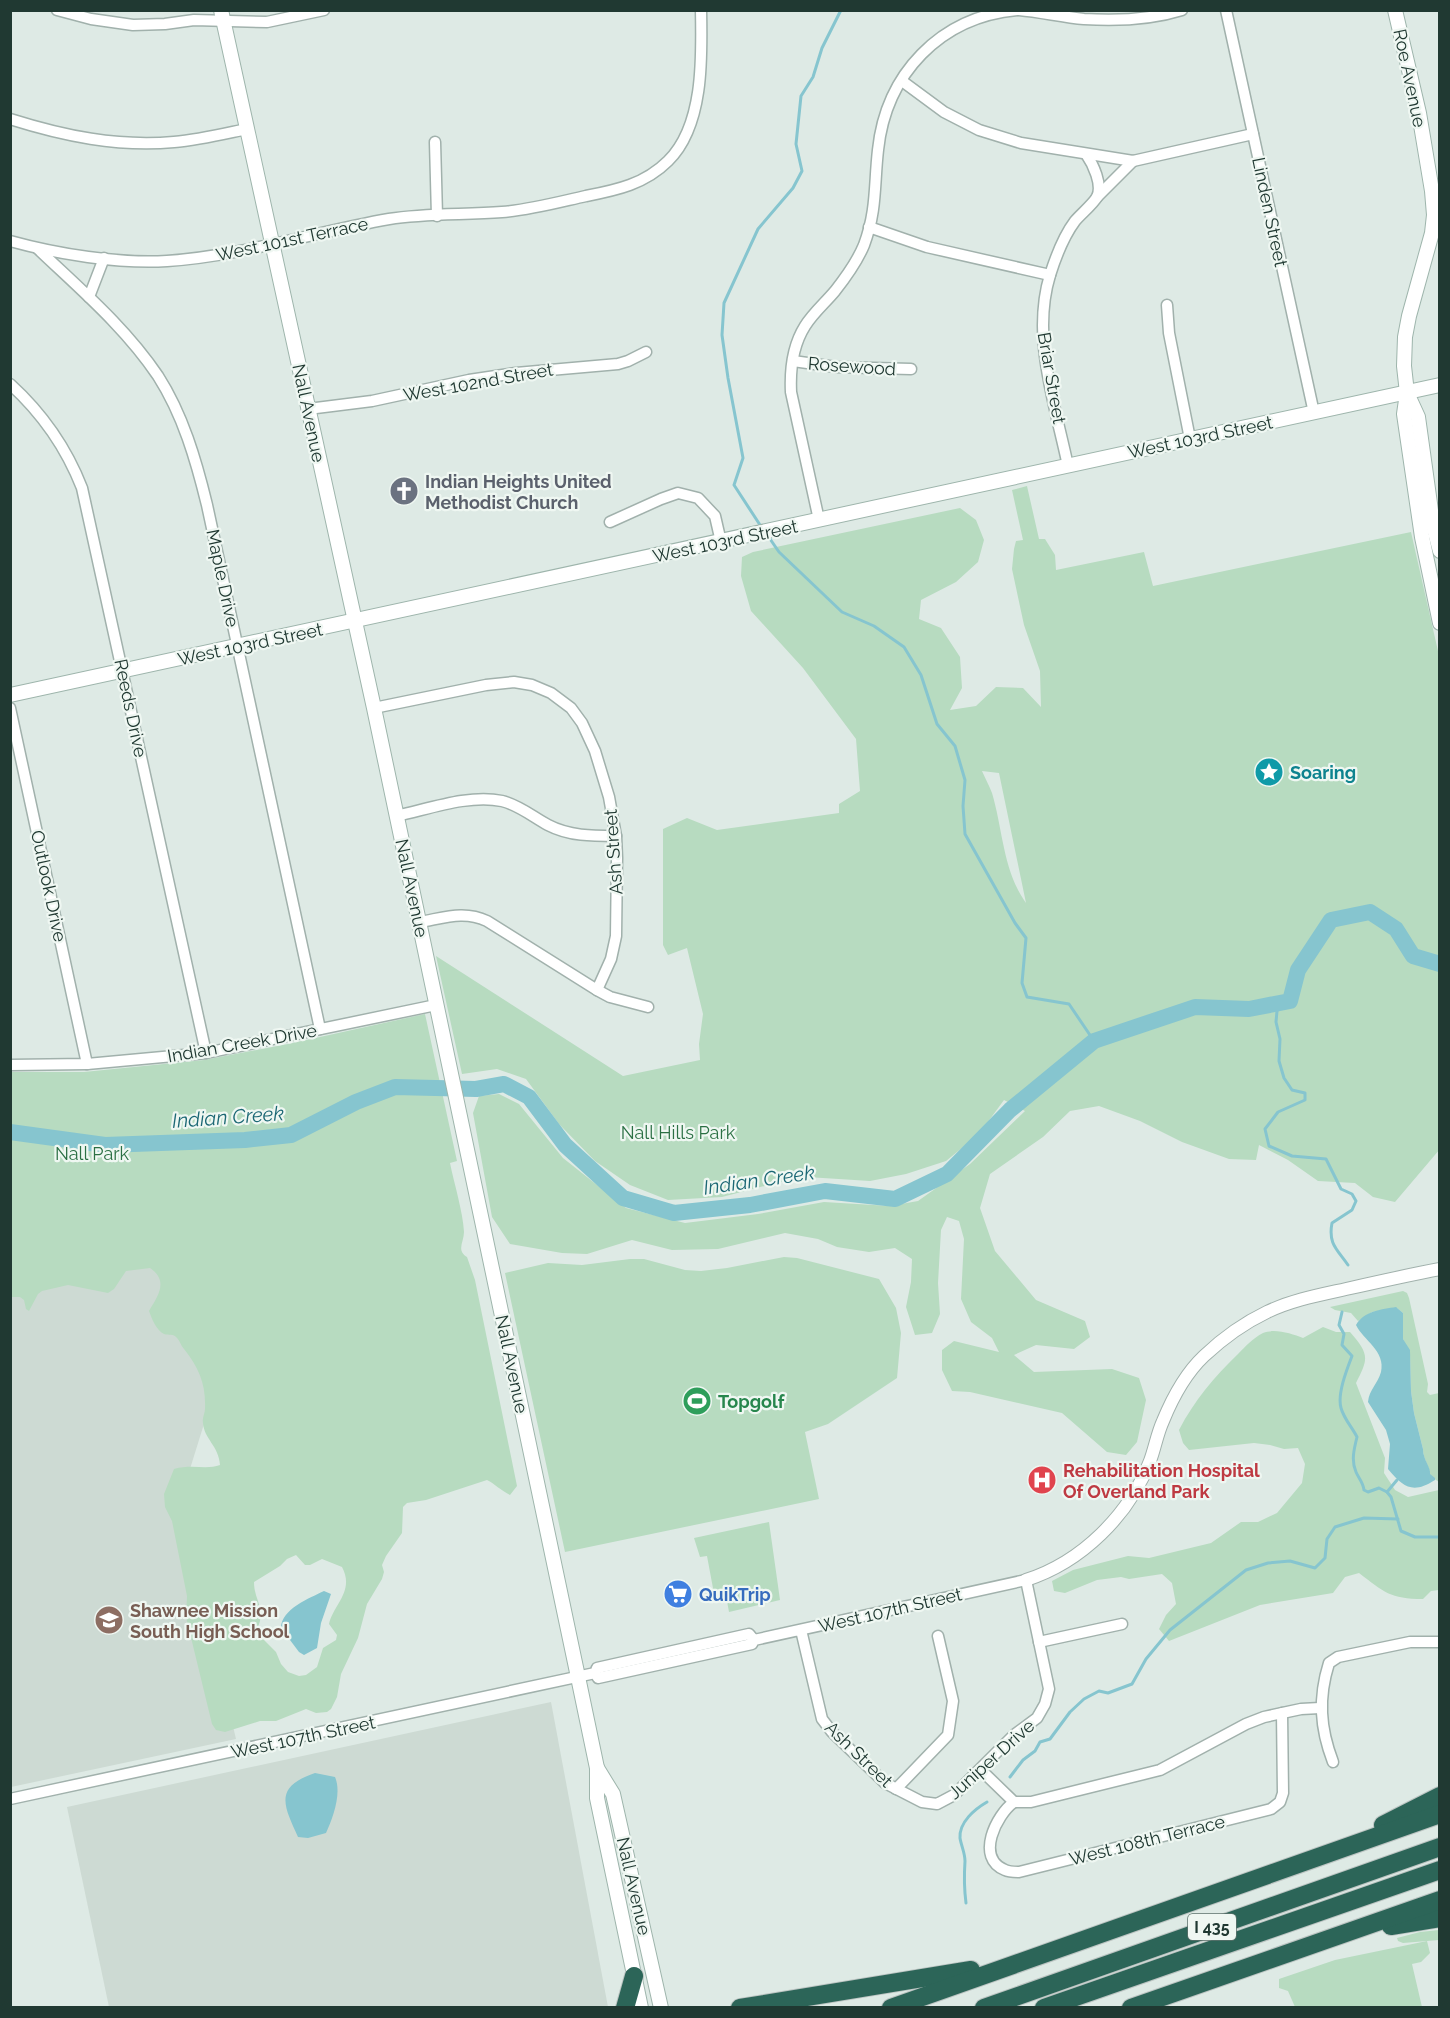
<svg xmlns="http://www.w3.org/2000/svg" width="1450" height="2018" font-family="Raleway,sans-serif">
<rect width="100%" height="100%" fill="#deeae5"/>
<g fill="#cddad3">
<polygon points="144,1241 199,1350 208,1411 180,1501 236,1739 11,1787 11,1266"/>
<polygon points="551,1702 608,2007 109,2007 67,1807"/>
</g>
<g fill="#b7dbc0" fill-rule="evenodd">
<path d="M1027,486L1039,539H1045L1055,555L1056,570L1144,552L1153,586L1411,532L1440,660V1149L1395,1202L1373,1197L1355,1183L1318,1181L1288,1160L1259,1145L1256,1160L1229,1159L1182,1142L1140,1121L1099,1106L1070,1111L1043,1137L990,1174L980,1208L995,1251L1036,1300L1085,1321L1090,1337L1074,1349L1036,1345L1014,1355L1034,1372L1112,1369L1139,1378L1146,1400L1137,1442L1126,1455L1107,1452L1062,1413L970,1392L952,1391L942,1370V1350L954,1341L999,1352L992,1338L971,1322L961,1299L964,1239L959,1221L947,1217L941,1230L938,1283L940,1314L932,1333L915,1335L906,1307L911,1282L912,1259L895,1248L869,1252L837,1247L818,1239L785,1233L718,1249L672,1250L632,1240L587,1254L562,1253L510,1244L492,1217L473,1113L479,1096L499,1094L519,1104L563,1158L626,1208L685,1223L758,1214L824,1202L890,1206L918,1201L970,1164L1025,1111L1004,1100L979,1134L946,1161L906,1174L870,1181L807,1177L776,1183L722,1197L668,1200L630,1185L595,1161L559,1124L526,1079L497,1069L462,1074L436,956L623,1076L700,1060L699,1044L703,1014L687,948L668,955L663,945V829L687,818L717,830L839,813V804L860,791L856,739L803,668L751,611L741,576L742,557L753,552L960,508L976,520L984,540L978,562L956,582L921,600L919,619L941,628L960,657L962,688L950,710L976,706L996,687L1023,688L1041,707L1040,671L1024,625L1012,569L1014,549L1016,541L1023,540L1012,490ZM982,771L999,773L1026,903C1003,871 1003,830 992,793C989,785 985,778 982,771Z"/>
<path d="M425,1014L457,1161L450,1163C454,1183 463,1212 464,1232C464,1242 456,1250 467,1257L475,1280L517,1486L510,1495C500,1490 495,1484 487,1480L426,1500L407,1503L403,1507L402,1533L386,1556L382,1565L384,1572L382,1579L367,1604L358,1638L341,1674L337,1697L331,1709L327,1712L316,1713L306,1709L276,1721H260L225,1732L216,1730L212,1724L186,1617L187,1596L172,1521L165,1507L164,1494L174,1469C192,1464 207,1470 220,1465C219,1446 204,1439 203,1423C202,1418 205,1413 205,1409C206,1384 199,1368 184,1349C181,1346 180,1341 177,1338C173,1333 169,1336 164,1334C156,1330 152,1319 149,1311C158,1296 169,1281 150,1268L126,1271L114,1289L108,1293L68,1285L42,1291L38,1294L29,1311L26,1309L24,1300L20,1297H11V1072H84L204,1060L288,1044ZM296,1555L305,1565H310L322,1559L342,1567C355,1591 333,1605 329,1624L337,1635L336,1640L323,1648L317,1667L306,1675L299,1676L288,1672L281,1664L276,1652L260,1636L257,1629C267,1609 254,1601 254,1582L280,1566L287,1559Z"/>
<polygon points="784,1257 797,1258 879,1279 896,1308 901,1333 897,1378 828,1424 805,1432 819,1499 565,1552 505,1273 548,1263 582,1265 630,1259 644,1259 685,1270 701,1271 727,1268"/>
<path d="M1403,1291L1407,1293L1409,1298L1428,1384L1427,1392L1430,1395L1439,1393V1482L1430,1476C1430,1466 1423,1460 1423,1449L1414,1413L1411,1391L1410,1355L1403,1339V1313L1397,1308L1372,1312L1358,1321L1351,1313L1335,1310L1330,1307Z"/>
<path d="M1323,1327L1336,1332H1350C1369,1354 1369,1358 1356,1383L1385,1458L1384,1473L1395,1490L1408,1497L1439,1490V1590L1431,1591L1423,1599C1390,1599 1384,1592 1359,1573L1345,1577L1333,1593L1260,1605L1169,1641L1159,1629L1166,1615L1176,1604L1172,1583L1162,1574L1129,1579L1121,1577L1097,1580L1065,1593L1054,1591L1052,1581L1073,1570L1128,1556L1149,1558L1211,1543L1241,1522H1258L1277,1513L1302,1483L1305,1464L1298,1448L1284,1449L1270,1445L1254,1443L1189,1450L1183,1443L1179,1430C1194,1401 1214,1377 1238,1354C1245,1347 1253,1338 1263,1333C1275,1328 1292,1334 1303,1338Z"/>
<polygon points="769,1522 780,1600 729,1612 727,1601 723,1602 721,1598 715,1599 707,1556 700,1557 694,1538"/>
<polygon points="1439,1930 1439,1940 1403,1943 1398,1941 1397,1938 1420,1932"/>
<polygon points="1427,1941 1430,1953 1421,1962 1412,1964 1422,2007 1295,2007 1288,1991 1279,1988 1279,1979 1335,1960"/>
</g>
<g fill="#86c5cf">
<path d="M1396,1307L1403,1313V1339L1410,1350L1411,1391L1414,1413L1423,1449C1423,1460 1431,1467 1430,1474L1435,1478V1480C1413,1494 1404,1488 1388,1469L1390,1444L1386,1430L1368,1402C1369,1390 1378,1383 1381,1372C1386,1351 1363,1340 1356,1325C1364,1311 1382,1309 1396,1307Z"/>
<path d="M324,1591L331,1594L321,1623L317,1648L304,1655L299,1652L281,1628C281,1609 310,1598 324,1591Z"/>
<path d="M315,1773L335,1777C342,1793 333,1818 326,1833L308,1838L298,1837C284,1806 273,1787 315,1773Z"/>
</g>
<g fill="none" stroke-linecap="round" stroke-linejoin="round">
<g stroke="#86c5cf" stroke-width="3">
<polyline points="762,528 734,485 743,458 728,378 722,335 724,303 758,229 793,188 802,171 796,144 801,96 813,77 822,48 841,10"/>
<polyline points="768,536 779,552 842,612 874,626 904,647 921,675 937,724 955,746 965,780 963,806 965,834 1015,923 1026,938 1022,983 1027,997 1069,1004 1094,1041"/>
<path d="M1287,1002L1277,1011L1276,1022L1280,1039L1279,1061L1284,1078L1292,1090L1305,1093V1100L1278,1112L1265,1129L1269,1146L1292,1156L1326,1159L1341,1189L1352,1194L1356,1201L1352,1210L1332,1223C1328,1244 1337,1249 1348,1265"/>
<path d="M1342,1312L1339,1325L1344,1334L1342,1345L1352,1356C1347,1369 1337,1394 1341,1408C1344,1419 1352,1427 1357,1437C1354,1449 1351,1461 1356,1472C1359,1479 1363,1482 1364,1490L1368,1492L1379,1488L1387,1492L1391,1497L1401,1531L1415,1537H1440"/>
<polyline points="1387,1492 1397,1480"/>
<polyline points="1010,1777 1023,1760 1035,1751 1040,1742 1050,1739 1070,1712 1084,1699 1099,1691 1108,1693 1132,1684 1146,1659 1170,1630 1246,1570 1268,1563 1290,1561 1315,1568 1325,1558 1327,1539 1335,1527 1364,1518 1398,1519"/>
<path d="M966,1903C964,1888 964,1876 965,1861C965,1853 961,1845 960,1838C959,1822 975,1809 987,1802"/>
</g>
<polyline stroke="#86c5cf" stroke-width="16" points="10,1132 105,1145 245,1140 291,1135 356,1102 395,1087 476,1089 504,1084 529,1097 565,1145 623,1198 674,1213 750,1205 825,1191 895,1199 947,1174 1010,1110 1094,1041 1195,1007 1249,1009 1290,1001 1298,970 1331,920 1370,912 1396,929 1413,956 1440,964"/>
<g stroke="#a1b1ac" stroke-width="13">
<g id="minor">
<polyline points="57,10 91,19 133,25 165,24 194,20 267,22 324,10"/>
<path d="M1019,10C1041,12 1062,17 1084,19C1116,21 1150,20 1182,10"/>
<polyline points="1226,10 1314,413"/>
<polyline points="902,81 944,112 979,130 1021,143 1133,161 1253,134"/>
<path d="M10,119C64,136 117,147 174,142C199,140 223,134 247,129"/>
<polyline points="435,142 437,216"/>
<polyline points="1097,197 1133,161"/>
<polyline points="869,227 927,247 1050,275"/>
<path d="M10,241C57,254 119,264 167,261C242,256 315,232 389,219C426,213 465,215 502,212C530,210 559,202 586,196C617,190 645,184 668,161C704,126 702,57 701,10"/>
<path d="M38,249C80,289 125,327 158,376C183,415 196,460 207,505L320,1029"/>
<polyline points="89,297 104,258"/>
<polyline points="1167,305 1169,333 1190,439"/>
<polyline points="793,361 836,367 911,369"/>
<path d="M10,384C43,414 66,447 82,488L206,1053"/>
<polyline points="308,409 372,401 469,380 516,373 618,364 628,361 646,352"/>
<path d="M1068,466C1055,404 1031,337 1050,275C1056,256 1063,237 1075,221C1081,214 1093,204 1097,197C1103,185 1093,164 1086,154"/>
<path d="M819,520L791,392C790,371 793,345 805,326C813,313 825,303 835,291C846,277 857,262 864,245C877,210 874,185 878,150C886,74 940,17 1017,10"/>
<polyline points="610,522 661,499 678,493 698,498 715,516 721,542"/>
<polyline points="10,708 87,1064"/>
<polyline points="374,708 486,685 514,682 532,685 551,693 571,708 582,723 595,751 609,797 616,836 617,858 616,936 611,959 597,990"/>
<path d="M396,816C429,809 469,794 502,801C519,805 533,817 548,825C569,836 592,836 616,836"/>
<path d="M419,922C444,918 464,910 487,921L597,990L610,997L648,1007"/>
<polyline points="10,1065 87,1064 206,1053 436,1005"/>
<polyline points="1039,1642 1122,1624"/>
<polyline points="595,1673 598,1678 752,1644 754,1640 1026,1580 1049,1689 1045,1704 1037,1718 1014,1735 954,1795 937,1804 922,1802 885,1783 832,1732 822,1719 801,1630"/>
<path d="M1333,1762C1320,1728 1318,1698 1329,1663L1338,1657L1410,1642H1440"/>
<polyline points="981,1770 1014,1802 1031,1802 1160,1770 1246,1724 1264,1717 1301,1709 1320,1708"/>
<polyline points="896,1789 948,1735 953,1701 938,1636"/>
<polyline points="10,1799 595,1673 597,1668 749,1634 754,1640"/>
<path d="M1014,1802C996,1815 975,1858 1005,1870C1009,1872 1015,1872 1019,1872L1271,1809L1280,1802L1283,1793L1282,1713"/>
</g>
</g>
<g stroke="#a1b1ac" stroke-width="14">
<path id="tertiary" d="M1026,1580C1082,1562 1129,1515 1150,1461C1155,1448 1157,1434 1163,1421C1172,1399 1186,1373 1204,1356C1222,1339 1244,1323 1267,1312C1292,1300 1319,1295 1346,1289C1377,1282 1408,1275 1440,1269"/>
</g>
<g stroke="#9eb5ac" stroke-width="16">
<g id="secondary">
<polyline points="221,10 374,708 578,1677 597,1768 597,1798 641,2008"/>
<polyline points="1395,10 1419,113 1432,191 1434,215 1432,233 1409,316 1405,337 1404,366 1407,393 1404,414 1422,537 1440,623"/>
<polyline points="1407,393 1418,417 1433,525 1440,551"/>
<polyline points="10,695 1440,385"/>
<polyline points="597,1768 613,1794 661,2008"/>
</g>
</g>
<g stroke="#bcc4c2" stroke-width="20">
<g id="motorway">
<polyline points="1383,1825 1440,1796"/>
<polyline points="1391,1926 1440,1918"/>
<polyline points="625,2008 634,1976"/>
<polyline points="740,2008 971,1970"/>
<polyline points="891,2008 1440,1814"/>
<polyline points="984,2008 1440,1847"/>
<polyline points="1044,2008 1440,1870"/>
<polyline points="1131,2008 1440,1900"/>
</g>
</g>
<use href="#minor" stroke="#fff" stroke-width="10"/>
<use href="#tertiary" stroke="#fff" stroke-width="12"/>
<use href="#secondary" stroke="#fff" stroke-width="14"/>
<use href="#motorway" stroke="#2c6558" stroke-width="18"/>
</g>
<defs>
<g id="church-disc" transform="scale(1.5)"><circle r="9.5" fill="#6b7280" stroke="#eff7f2"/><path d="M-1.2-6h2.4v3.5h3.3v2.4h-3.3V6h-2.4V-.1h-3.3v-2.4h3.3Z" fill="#fff"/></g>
<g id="sight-disc" transform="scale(1.5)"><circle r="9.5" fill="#0f9aa8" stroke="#eff7f2"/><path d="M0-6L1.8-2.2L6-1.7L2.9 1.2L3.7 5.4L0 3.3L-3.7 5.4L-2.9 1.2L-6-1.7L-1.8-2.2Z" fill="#fff"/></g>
<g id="stadium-disc" transform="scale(1.5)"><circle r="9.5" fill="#2e9e5b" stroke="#eff7f2"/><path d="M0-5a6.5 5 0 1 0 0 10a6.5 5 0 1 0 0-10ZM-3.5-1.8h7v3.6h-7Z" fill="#fff"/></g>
<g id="hospital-disc" transform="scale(1.5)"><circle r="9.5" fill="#e0444e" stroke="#eff7f2"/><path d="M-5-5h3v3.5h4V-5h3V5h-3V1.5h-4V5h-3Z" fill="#fff"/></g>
<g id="supermarket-disc" transform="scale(1.5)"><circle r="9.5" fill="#3f7fe0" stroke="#eff7f2"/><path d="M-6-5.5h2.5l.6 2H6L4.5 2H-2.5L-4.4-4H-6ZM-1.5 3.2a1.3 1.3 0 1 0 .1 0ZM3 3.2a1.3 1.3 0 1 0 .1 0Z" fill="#fff"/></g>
<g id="school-disc" transform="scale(1.5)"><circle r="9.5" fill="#8d6e63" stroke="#eff7f2"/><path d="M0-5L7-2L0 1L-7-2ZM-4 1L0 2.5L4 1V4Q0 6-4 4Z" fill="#fff"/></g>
</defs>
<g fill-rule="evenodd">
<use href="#church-disc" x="404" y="491"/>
<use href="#sight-disc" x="1269" y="772"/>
<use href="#stadium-disc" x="697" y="1401"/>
<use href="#hospital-disc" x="1042" y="1480"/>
<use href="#supermarket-disc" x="678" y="1594"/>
<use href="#school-disc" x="109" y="1620"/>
</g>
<g text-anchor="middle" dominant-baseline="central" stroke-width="4.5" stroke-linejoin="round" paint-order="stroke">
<rect fill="#eff7f2" stroke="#5e726c" stroke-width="1.5" x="1188" y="1914" width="48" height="26" rx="4.5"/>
<g font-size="16" font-weight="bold" fill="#203932">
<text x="1212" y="1927">I 435</text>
</g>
<g font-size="18" fill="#203932" stroke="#eff7f2">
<text transform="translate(1410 78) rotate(78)">Roe Avenue</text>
<text transform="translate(1270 212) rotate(78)">Linden Street</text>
<text transform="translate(292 239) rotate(-12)">West 101st Terrace</text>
<text transform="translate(852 366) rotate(4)">Rosewood</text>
<text transform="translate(1052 378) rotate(80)">Briar Street</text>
<text transform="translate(478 382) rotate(-10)">West 102nd Street</text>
<text transform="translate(309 413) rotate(78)">Nall Avenue</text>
<text transform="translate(1200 437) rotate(-12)">West 103rd Street</text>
<text transform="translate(725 541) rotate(-12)">West 103rd Street</text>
<text transform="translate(223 578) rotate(78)">Maple Drive</text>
<text transform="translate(250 644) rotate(-12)">West 103rd Street</text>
<text transform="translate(131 708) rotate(78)">Reeds Drive</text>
<text transform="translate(613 852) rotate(-94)">Ash Street</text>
<text transform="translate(49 886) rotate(78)">Outlook Drive</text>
<text transform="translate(412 888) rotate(78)">Nall Avenue</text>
<text transform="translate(242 1043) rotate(-10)">Indian Creek Drive</text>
<text transform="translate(512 1364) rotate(78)">Nall Avenue</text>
<text transform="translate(890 1610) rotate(-13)">West 107th Street</text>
<text transform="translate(303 1737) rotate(-12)">West 107th Street</text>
<text transform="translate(859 1754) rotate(44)">Ash Street</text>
<text transform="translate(991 1759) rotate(-42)">Juniper Drive</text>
<text transform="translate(1147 1840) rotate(-14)">West 108th Terrace</text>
<text transform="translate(634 1886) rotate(77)">Nall Avenue</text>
</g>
<g font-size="18" font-weight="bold" fill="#5b616d" stroke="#eff7f2" text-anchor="start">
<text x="425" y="481">Indian Heights United<tspan x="425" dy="21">Methodist Church</tspan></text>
</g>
<g font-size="18" font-weight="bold" fill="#0d838f" stroke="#eff7f2" text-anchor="start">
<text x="1290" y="772">Soaring</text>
</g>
<g font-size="18" fill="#2b7044" stroke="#eff7f2">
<text x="678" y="1132">Nall Hills Park</text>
<text x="92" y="1153">Nall Park</text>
</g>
<g font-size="18" font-weight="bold" fill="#27864d" stroke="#eff7f2" text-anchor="start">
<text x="718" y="1401">Topgolf</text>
</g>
<g font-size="18" font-weight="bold" fill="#be3a42" stroke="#eff7f2" text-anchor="start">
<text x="1063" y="1470">Rehabilitation Hospital<tspan x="1063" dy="21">Of Overland Park</tspan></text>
</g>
<g font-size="18" font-weight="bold" fill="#366cbe" stroke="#eff7f2" text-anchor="start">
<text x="699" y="1594">QuikTrip</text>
</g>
<g font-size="18" font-weight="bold" fill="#785e54" stroke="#eff7f2" text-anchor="start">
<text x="130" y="1610">Shawnee Mission<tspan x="130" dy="21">South High School</tspan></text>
</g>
<g font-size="20" font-style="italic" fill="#1b6774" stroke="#eff7f2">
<text transform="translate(228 1117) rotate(-4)">Indian Creek</text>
<text transform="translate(759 1180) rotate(-8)">Indian Creek</text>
</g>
</g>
<rect width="1450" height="2018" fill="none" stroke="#203932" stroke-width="24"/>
</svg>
